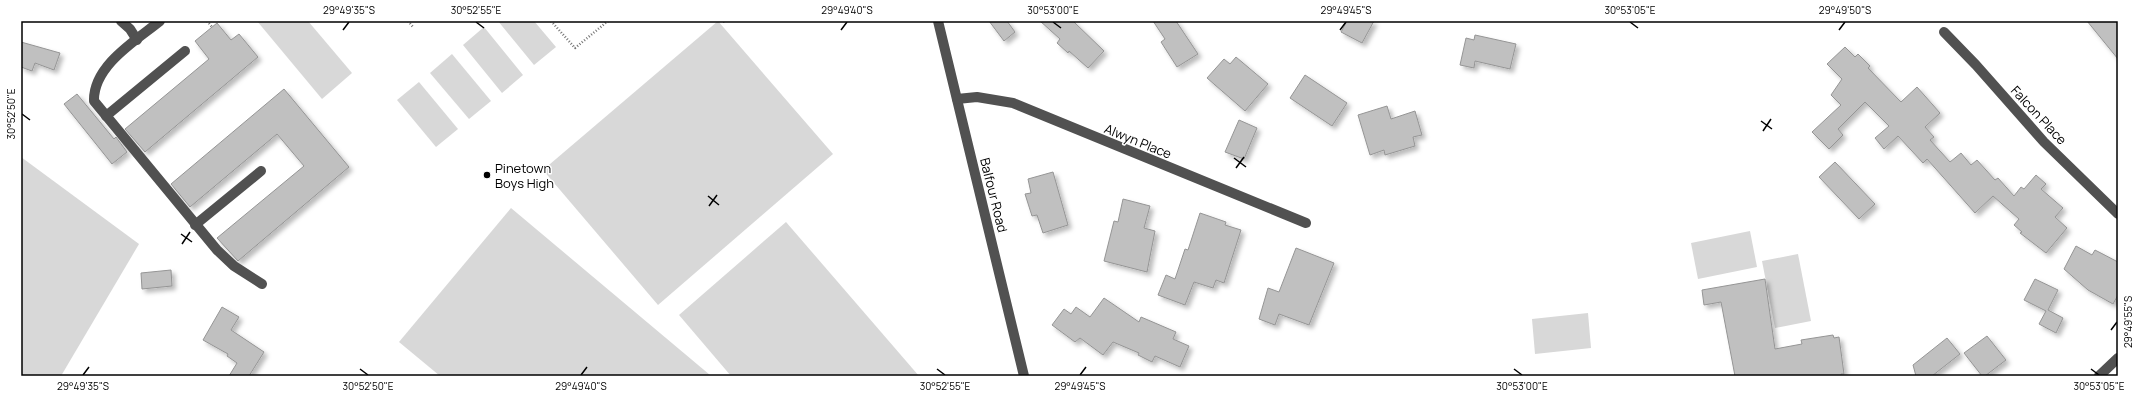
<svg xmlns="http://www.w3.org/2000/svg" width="2139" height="397" font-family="Manrope,sans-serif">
<defs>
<filter id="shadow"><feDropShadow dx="3.5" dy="3.5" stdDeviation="2" flood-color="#0004"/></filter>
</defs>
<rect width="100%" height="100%" fill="#fff"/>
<g fill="#d8d8d8">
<polygon points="257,21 308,21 352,73 322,99"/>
<polygon points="498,21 534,21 556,47 534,65"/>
<polygon points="718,21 833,154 658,305 543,170"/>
<polygon points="484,27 523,75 502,93 463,45"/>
<polygon points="452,54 491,101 469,119 430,73"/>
<polygon points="419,82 458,129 436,147 397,100"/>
<polygon points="21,157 139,244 61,376 21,376"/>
<polygon points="511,208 710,375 709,376 440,376 399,342"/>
<polygon points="786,222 919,376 731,376 679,315"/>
<polygon points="1750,231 1757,267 1698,279 1691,243"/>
<polygon points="1798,254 1811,321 1775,328 1762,261"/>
<polygon points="1588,313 1591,348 1535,354 1532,319"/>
</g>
<g fill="#c0c0c0" stroke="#959595" filter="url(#shadow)">
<polygon points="989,21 1007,21 1015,32 1004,41"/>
<polygon points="1040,21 1073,21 1104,51 1088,68 1069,51 1068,53 1057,43 1060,39"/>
<polygon points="1153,21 1176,21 1198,54 1177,67 1161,42 1165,39"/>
<polygon points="1347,21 1374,21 1362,43 1341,32"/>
<polygon points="2087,21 2118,21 2118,59"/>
<polygon points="217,23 231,40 239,34 258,57 145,152 125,129 209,59 195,41"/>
<polygon points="1475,35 1516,44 1510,69 1475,61 1474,68 1460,65 1466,38 1474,40"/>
<polygon points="21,42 60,53 54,70 35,63 32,71 21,67"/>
<polygon points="1845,47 1855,57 1858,54 1870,66 1868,68 1901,102 1917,87 1940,113 1925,127 1934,137 1930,140 1950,162 1961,153 1971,165 1977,160 1995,180 1998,178 2014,196 2021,187 2024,189 2036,175 2046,184 2041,189 2063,208 2055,217 2067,228 2046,253 2020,233 2022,232 2014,225 2019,219 1993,196 1975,213 1927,159 1923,163 1898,136 1884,149 1875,138 1889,126 1865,102 1838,129 1843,135 1829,149 1812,132 1841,105 1831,95 1842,79 1827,64"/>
<polygon points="1236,57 1268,84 1245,111 1207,78 1224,59 1230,64"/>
<polygon points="1305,75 1347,103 1332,126 1290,98"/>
<polygon points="284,89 349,167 238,261 217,238 304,166 277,134 190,207 171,184"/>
<polygon points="77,94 114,139 116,137 127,152 112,164 64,104"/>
<polygon points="1387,106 1391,119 1415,111 1422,135 1413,137 1415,146 1385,155 1384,150 1370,155 1358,115"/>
<polygon points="1239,120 1257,128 1244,159 1225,152"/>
<polygon points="1835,162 1875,204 1859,219 1819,177"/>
<polygon points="1053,172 1068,225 1043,233 1037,215 1032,216 1025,194 1031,193 1028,179"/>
<polygon points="1123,199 1150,206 1144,228 1155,231 1147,272 1104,261 1114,221 1118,222"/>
<polygon points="1200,213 1226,222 1225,225 1241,230 1224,283 1216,280 1213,288 1194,282 1185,305 1158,295 1166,275 1175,279 1185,249 1188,250"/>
<polygon points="2076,246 2092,255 2095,250 2118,262 2118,295 2113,304 2088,290 2064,269"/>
<polygon points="1296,248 1334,263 1309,325 1279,314 1275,325 1259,319 1268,288 1279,292"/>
<polygon points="171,270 172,286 142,289 141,273"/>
<polygon points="1765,279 1775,349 1802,344 1801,340 1833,335 1834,338 1839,337 1844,374 1841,374 1841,376 1735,376 1721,302 1704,305 1702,290"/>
<polygon points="2035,279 2058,290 2048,310 2063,318 2056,333 2039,324 2046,311 2024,300"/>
<polygon points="1104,298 1139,322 1141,317 1176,332 1173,339 1189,346 1180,367 1155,356 1152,362 1138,355 1139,353 1113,342 1103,355 1080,338 1075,342 1052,325 1064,309 1071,314 1076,307 1090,317"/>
<polygon points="222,307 239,317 231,330 264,352 249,376 229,376 237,363 227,356 228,354 203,340"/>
<polygon points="1987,336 2006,360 1985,376 1982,376 1964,353"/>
<polygon points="1947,338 1960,354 1932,376 1916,376 1913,365"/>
</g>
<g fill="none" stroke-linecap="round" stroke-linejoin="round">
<g stroke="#737373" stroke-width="2.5" stroke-dasharray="1 2" stroke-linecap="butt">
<polyline points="207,21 212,27"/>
<polyline points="408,21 413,27"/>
<polyline points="551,21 575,48 608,21"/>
<polyline points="723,22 724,21"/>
</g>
<g stroke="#515151" stroke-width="10">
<polyline points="121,21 130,29 137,40"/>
<path d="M160,21C135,41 93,66 94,101L217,250L234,266L262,284"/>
<polyline points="938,21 1024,376"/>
<polyline points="1944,32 1976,65 2044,142 2118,214"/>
<polyline points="957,99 977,97 1013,103 1306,223"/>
<polyline points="106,116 185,51"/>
<polyline points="195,225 261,171"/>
<polyline points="2099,376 2118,358"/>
</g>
</g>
<path fill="none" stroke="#000" stroke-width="1.5" d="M476,22L484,28M1053,22L1061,28M1630,22L1638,28M343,30L349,22M841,30L847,22M1340,30L1346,22M1839,30L1845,22M22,114L30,120M1761,121L1772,129M1763,131L1771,119M1234,158L1246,167M1236,168L1244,157M708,196L719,205M709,206L717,195M181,234L192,242M182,244L190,232M2111,330L2117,322M360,369L368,375M937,369L945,375M1514,369L1522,375M2091,369L2099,375M83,375L89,367M581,375L587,367M1080,375L1086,367"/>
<circle fill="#000" stroke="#fff" stroke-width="1.5" cx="487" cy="175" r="4"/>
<g text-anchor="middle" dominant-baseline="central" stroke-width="3" stroke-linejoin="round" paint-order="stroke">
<g font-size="13" fill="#000" stroke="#fff">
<text transform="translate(2039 115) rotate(47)">Falcon Place</text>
<text transform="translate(1138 141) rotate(22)">Alwyn Place</text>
<text transform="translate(994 195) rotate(76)">Balfour Road</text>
</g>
<g font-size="13" fill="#000" stroke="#fff" text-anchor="start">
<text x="495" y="168">Pinetown<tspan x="495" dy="15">Boys High</tspan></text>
</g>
</g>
<rect width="2139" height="397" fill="none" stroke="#ffffff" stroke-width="44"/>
<rect x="22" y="22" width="2095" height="353" fill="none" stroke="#000" stroke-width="1.5"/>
<g font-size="10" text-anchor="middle" fill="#000">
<text x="349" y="14">29°49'35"S</text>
<text x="476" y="14">30°52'55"E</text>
<text x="847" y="14">29°49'40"S</text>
<text x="1053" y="14">30°53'00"E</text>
<text x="1346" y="14">29°49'45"S</text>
<text x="1630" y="14">30°53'05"E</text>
<text x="1845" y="14">29°49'50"S</text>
<text transform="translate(11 114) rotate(-90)" y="4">30°52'50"E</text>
<text transform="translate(2128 322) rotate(-90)" y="4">29°49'55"S</text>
<text x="83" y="390">29°49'35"S</text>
<text x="368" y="390">30°52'50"E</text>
<text x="581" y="390">29°49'40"S</text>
<text x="945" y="390">30°52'55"E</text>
<text x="1080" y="390">29°49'45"S</text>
<text x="1522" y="390">30°53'00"E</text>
<text x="2099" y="390">30°53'05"E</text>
</g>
</svg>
